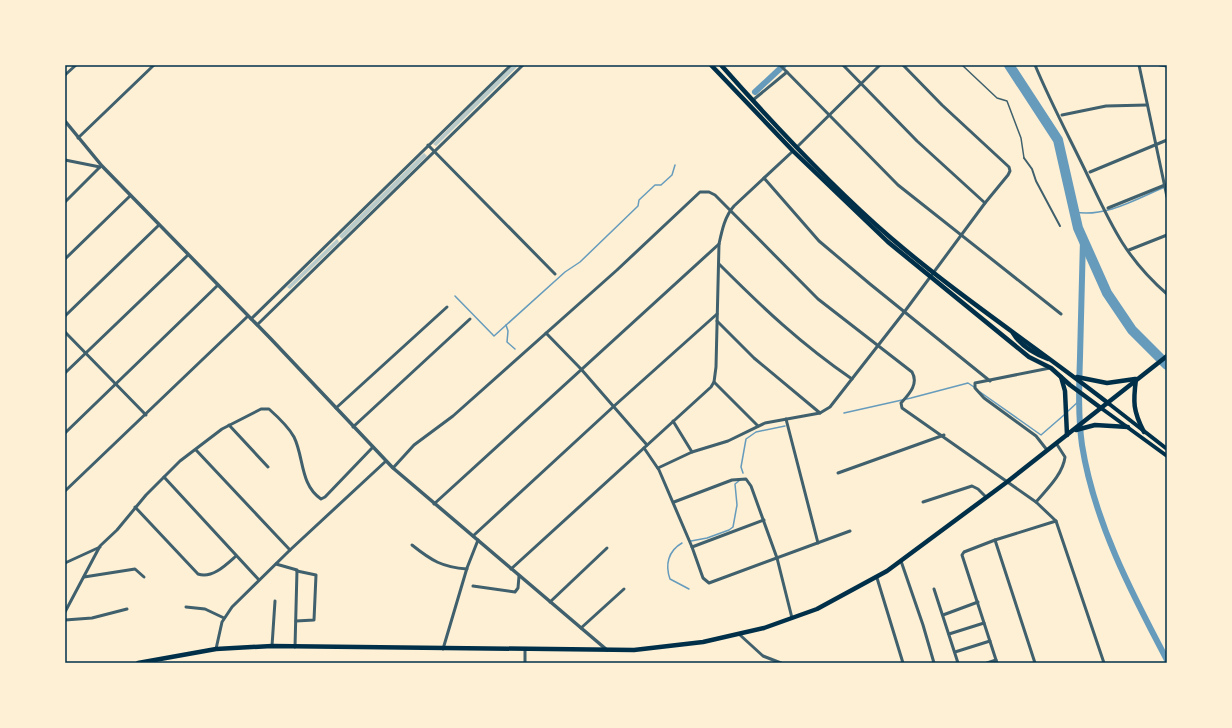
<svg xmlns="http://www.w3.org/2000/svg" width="1232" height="728" font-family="Overpass,sans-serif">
<rect width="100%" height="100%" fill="#fdf0d5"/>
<g fill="#b9caca">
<polygon points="513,65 519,65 436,146 433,144"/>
<polygon points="424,153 427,156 342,239 339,236"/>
<polygon points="337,239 339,242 290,289 287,287"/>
</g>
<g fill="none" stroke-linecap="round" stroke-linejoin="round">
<g stroke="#669bbc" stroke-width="1.5">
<path d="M1074,212C1106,218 1138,198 1167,186"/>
<polyline points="455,296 494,336 565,272 580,262 638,206 639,200 655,185 661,185 672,175 675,165"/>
<polyline points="506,325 508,331 507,342 515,349"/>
<polyline points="980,392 1041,435 1064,415"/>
<polyline points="1067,412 1079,401"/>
<polyline points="844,413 911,398 968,383 974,387"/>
<polyline points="743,473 741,467 746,439 756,432 785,426"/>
<polyline points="691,541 707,538 729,530 733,527 737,505 735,484 740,480"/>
<path d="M682,543C668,551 665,565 670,579L689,589"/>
</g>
<g stroke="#669bbc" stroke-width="6">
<polyline points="755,92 784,65"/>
<path d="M1083,239C1082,279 1081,318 1080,357C1079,386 1078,416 1082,445C1094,521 1131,592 1167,660"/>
</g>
<polyline stroke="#669bbc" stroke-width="10" points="1009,65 1058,140 1078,228 1107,293 1132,330 1167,365"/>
<polyline stroke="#3f606c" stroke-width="1.5" points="962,65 997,98 1007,101 1021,138 1024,158"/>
<polyline stroke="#3f606c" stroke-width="2" points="1024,158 1032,169 1036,181 1060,226"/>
<g stroke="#3f606c" stroke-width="3">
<polyline points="780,65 898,185 1061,314"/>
<polyline points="843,65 917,141 985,203"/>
<path d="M1035,65C1050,101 1068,135 1085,170C1109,220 1123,256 1167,294"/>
<polyline points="1139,65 1167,197"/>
<polyline points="1160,65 1167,66"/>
<polyline points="65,75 76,65"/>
<polyline points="753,100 787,72"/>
<polyline points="1062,115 1106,106 1147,105"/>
<polyline points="78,138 154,65"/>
<polyline points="428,145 555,274"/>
<polyline points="797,147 880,65"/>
<polyline points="65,160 100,167"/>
<polyline points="1090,172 1167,140"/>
<polyline points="764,178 819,241 870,284 990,381"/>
<polyline points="65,202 100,167"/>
<polyline points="1108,208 1165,185"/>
<polyline points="1129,250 1167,235"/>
<polyline points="65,259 130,196"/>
<path d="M719,264C763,308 801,344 852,379"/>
<polyline points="65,316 159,225"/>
<polyline points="251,319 511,65"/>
<polyline points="717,321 754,358 820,413"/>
<polyline points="257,325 523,65"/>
<polyline points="65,332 146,415"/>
<polyline points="546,333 581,369 647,445"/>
<polyline points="65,373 188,255"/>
<polyline points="714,382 758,426"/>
<polyline points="336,408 447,307"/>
<polyline points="786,419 818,543"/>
<polyline points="673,421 692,452"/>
<polyline points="229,425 268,467"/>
<polyline points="353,427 470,319"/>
<polyline points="65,433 218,285"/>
<polyline points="644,448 659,470 692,547 703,578 709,583 850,531"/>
<polyline points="196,450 290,550"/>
<polyline points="1047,450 1036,436 984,398 975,388 975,383 1050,368"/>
<path d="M393,468L414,445L453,416L617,270L700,192H709L715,195L818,299L912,372C919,384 909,394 901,403L902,408L1036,502L1056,521L1104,663"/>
<polyline points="658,468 692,452 728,441 765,423 820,413 830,407 905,311 985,203 1008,175 1010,171 1009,167 942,105 903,65"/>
<polyline points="838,473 944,435"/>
<polyline points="164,477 259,580"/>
<polyline points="65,491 248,316"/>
<polyline points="674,502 732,480 746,479 751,486 777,558 792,618"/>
<polyline points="923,502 972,486 978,489 986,497"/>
<path d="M1036,502C1047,489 1063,474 1065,457L1056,443"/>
<polyline points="434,504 719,244"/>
<path d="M135,507L198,574C212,579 226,565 236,556"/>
<polyline points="473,536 613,407 717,314"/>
<polyline points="995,540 1035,663"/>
<path d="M412,545C432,561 442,567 467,569"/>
<polyline points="692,547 764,520"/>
<polyline points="901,561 923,625 934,663"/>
<polyline points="65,563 100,547"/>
<polyline points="276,564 297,570 295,647"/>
<path d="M511,569L711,387L714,382L716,367L719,244C722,230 725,216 734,206L793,151"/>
<polyline points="84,577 135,569 144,577"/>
<polyline points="877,578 903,663"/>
<polyline points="473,586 515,592 518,588 519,576"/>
<polyline points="934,589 958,663"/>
<polyline points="550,602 607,548"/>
<polyline points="186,607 205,609 224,618"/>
<path d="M65,612L100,546L117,530L146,495L180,461L222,429L261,409H269C278,417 288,426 294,437C304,457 300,485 321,499L325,497L373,447"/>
<polyline points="943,615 978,602"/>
<polyline points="65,620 92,618 127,609"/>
<polyline points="296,621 314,620 316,575 297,571"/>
<polyline points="581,628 624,589"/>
<polyline points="949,634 984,623"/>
<polyline points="740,635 763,656 781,663"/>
<polyline points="272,646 275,601"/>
<polyline points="216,649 222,622 232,607 290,550 386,461"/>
<polyline points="443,649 467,568 478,540"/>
<polyline points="525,649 525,663"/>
<polyline points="955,652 990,641"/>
<polyline points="987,663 996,660"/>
<polyline points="997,663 962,555 964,552 995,540 1056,521"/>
<polyline points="1166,663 1167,663"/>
</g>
<polyline stroke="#3f606c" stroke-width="3.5" points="65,121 102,166 271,339 393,468 607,650"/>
<g stroke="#003049" stroke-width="4">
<polyline points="1108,403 1167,449"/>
<polyline points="1101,408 1167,456"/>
</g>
<g stroke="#003049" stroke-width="4.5">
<polyline points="711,65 793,151 888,242 1029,357 1051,368 1070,385 1101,408"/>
<path d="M721,65C774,125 830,185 891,238C960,297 1036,347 1108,403"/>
<path d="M1013,333C1020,345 1035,354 1048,359"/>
<polyline points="1061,377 1065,391 1067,435"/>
<polyline points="1077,377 1107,383 1135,379"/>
<path d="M1136,379C1133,402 1133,411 1144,432"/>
<polyline points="1076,430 1095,425 1128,427"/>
<polyline points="138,663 216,649 272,646 634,650 703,642 764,628 817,609 887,571 1007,482 1167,356"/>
</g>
</g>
<rect width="1232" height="728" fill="none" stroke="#fdf0d5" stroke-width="132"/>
<rect x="66" y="66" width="1100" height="596" fill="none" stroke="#003049" stroke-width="1.5"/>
</svg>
